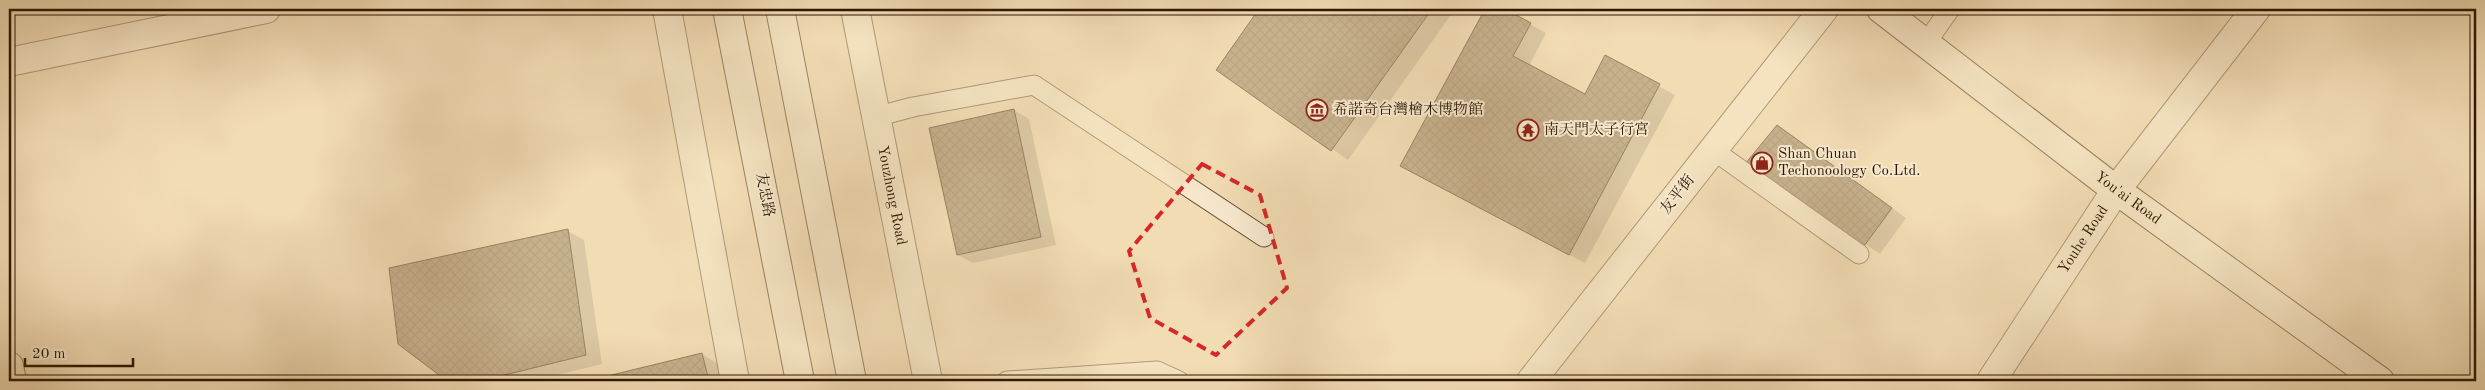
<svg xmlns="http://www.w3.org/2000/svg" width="2485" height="390" font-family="'Old Standard TT','Noto Serif TC',serif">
<defs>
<pattern id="building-cross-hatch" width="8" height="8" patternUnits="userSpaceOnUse" patternTransform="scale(1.25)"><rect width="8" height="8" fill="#937d5e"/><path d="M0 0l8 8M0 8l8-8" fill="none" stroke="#78654b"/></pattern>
</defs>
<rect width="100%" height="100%" fill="#f2dcb4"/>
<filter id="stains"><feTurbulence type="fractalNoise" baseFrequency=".004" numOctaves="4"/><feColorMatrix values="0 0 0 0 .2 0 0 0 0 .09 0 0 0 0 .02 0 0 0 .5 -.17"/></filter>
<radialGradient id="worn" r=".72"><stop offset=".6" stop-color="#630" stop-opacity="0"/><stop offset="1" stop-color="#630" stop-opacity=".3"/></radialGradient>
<g fill="#0003">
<polygon points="1260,9 1455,9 1348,160 1218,69"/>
<polygon points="1486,9 1502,9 1546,33 1529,66 1585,96 1606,57 1675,95 1585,263 1402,165"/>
<polygon points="1014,110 1029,119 1056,245 973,263 958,255"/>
<polygon points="1777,126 1906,218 1880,254 1747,163"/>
<polygon points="568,231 584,240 602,364 532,381 449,381 399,344"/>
<polygon points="702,354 718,364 722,381 593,381"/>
</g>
<g fill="url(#building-cross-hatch)" stroke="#2d1701">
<polygon points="1259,9 1432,9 1331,151 1216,70"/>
<polygon points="1485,9 1505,9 1531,23 1513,56 1585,94 1605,55 1660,84 1569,255 1400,166"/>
<polygon points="1014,109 1041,237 957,255 929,128"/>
<polygon points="1777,125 1892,208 1864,246 1745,164"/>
<polygon points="568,229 586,355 480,381 447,381 398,344 389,268"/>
<polygon points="702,353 709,381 587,381"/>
</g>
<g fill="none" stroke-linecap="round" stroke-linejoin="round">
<g stroke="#5e482e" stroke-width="21">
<g id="lane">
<polyline points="1926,43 1950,9"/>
<polyline points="875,117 913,107 1034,85 1264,237"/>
<polyline points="1713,150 1859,254"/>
<polyline points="1007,381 1157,371 1179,381"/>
</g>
</g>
<g stroke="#5e482e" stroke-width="30">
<g id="street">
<polyline points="667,9 735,381"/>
<path id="s1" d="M855,9L928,381"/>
<polyline points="9,62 266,9"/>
<polyline points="1531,381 1824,9"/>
<path id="s2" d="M1991,381L2116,190L2256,9"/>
</g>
</g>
<g stroke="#2d1701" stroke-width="30">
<g id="secondary">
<polyline points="727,9 800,381"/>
<polyline points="780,9 852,381"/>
<path id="s3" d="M1881,9L2116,190L2380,381"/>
</g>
</g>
<g stroke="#2d1701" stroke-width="30">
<polyline id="primary" points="9,366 12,381"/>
</g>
<use href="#lane" stroke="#f7e8ce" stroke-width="19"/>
<use href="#street" stroke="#f7e8ce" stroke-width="28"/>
<use href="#secondary" stroke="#f7e8ce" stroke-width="28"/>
<use href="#primary" stroke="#f2dcb4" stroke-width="28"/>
</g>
<path d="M0 0H2485V390H0ZM1202,164L1260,195L1287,288L1216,355L1150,318L1129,251Z" fill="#f2dcb4" fill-opacity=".55" fill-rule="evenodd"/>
<path fill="none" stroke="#d62828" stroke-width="4" stroke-dasharray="10 6" stroke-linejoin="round" d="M1202,164L1260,195L1287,288L1216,355L1150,318L1129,251Z"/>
<defs>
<g id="museum-ring" transform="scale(1.125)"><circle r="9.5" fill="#f7e8ce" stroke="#8f2418" stroke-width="1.5"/><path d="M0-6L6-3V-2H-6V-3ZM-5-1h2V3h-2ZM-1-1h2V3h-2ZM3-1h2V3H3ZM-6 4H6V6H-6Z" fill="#8f2418"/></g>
<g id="temple-ring" transform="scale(1.125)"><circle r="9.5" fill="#f7e8ce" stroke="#8f2418" stroke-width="1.5"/><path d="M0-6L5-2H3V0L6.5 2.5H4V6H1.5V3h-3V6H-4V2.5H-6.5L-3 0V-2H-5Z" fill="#8f2418"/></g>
<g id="shop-ring" transform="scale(1.125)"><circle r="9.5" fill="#f7e8ce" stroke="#8f2418" stroke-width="1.5"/><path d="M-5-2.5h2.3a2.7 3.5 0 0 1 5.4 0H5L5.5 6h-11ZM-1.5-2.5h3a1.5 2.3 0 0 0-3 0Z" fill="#8f2418"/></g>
</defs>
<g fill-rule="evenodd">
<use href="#museum-ring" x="1317" y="110"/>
<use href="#temple-ring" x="1528" y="130"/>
<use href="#shop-ring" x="1762" y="163"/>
</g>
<g text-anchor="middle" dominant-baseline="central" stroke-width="4" stroke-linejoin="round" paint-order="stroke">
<g font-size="15" fill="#2d1701" stroke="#f7e8ce" text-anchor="start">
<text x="1333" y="110">希諾奇台灣檜木博物館</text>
<text x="1544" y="130">南天門太子行宮</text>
<text x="1778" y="154">Shan Chuan<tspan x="1778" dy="17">Techonoology Co.Ltd.</tspan></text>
</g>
<g font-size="15" fill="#2d1701" stroke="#f7e8ce">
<text transform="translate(764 195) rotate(79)">友忠路</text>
<text stroke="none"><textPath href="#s1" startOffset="190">Youzhong Road</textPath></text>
<text transform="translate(1678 195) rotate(-52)">友平街</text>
<text stroke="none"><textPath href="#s3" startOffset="311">You'ai Road</textPath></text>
<text stroke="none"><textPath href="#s2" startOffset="169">Youhe Road</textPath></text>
</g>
</g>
<rect width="2485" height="390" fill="none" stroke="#f2dcb4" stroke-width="30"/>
<rect x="10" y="10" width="2465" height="370" fill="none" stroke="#2d1701" stroke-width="2.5"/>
<rect x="15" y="15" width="2455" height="360" fill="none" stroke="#2d1701"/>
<path d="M25 358v8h108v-8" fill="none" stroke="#2d1701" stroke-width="2.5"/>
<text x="32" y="358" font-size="15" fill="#2d1701" stroke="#f7e8ce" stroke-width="4" paint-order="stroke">20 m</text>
<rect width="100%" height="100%" filter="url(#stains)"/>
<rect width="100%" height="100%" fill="url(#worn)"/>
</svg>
